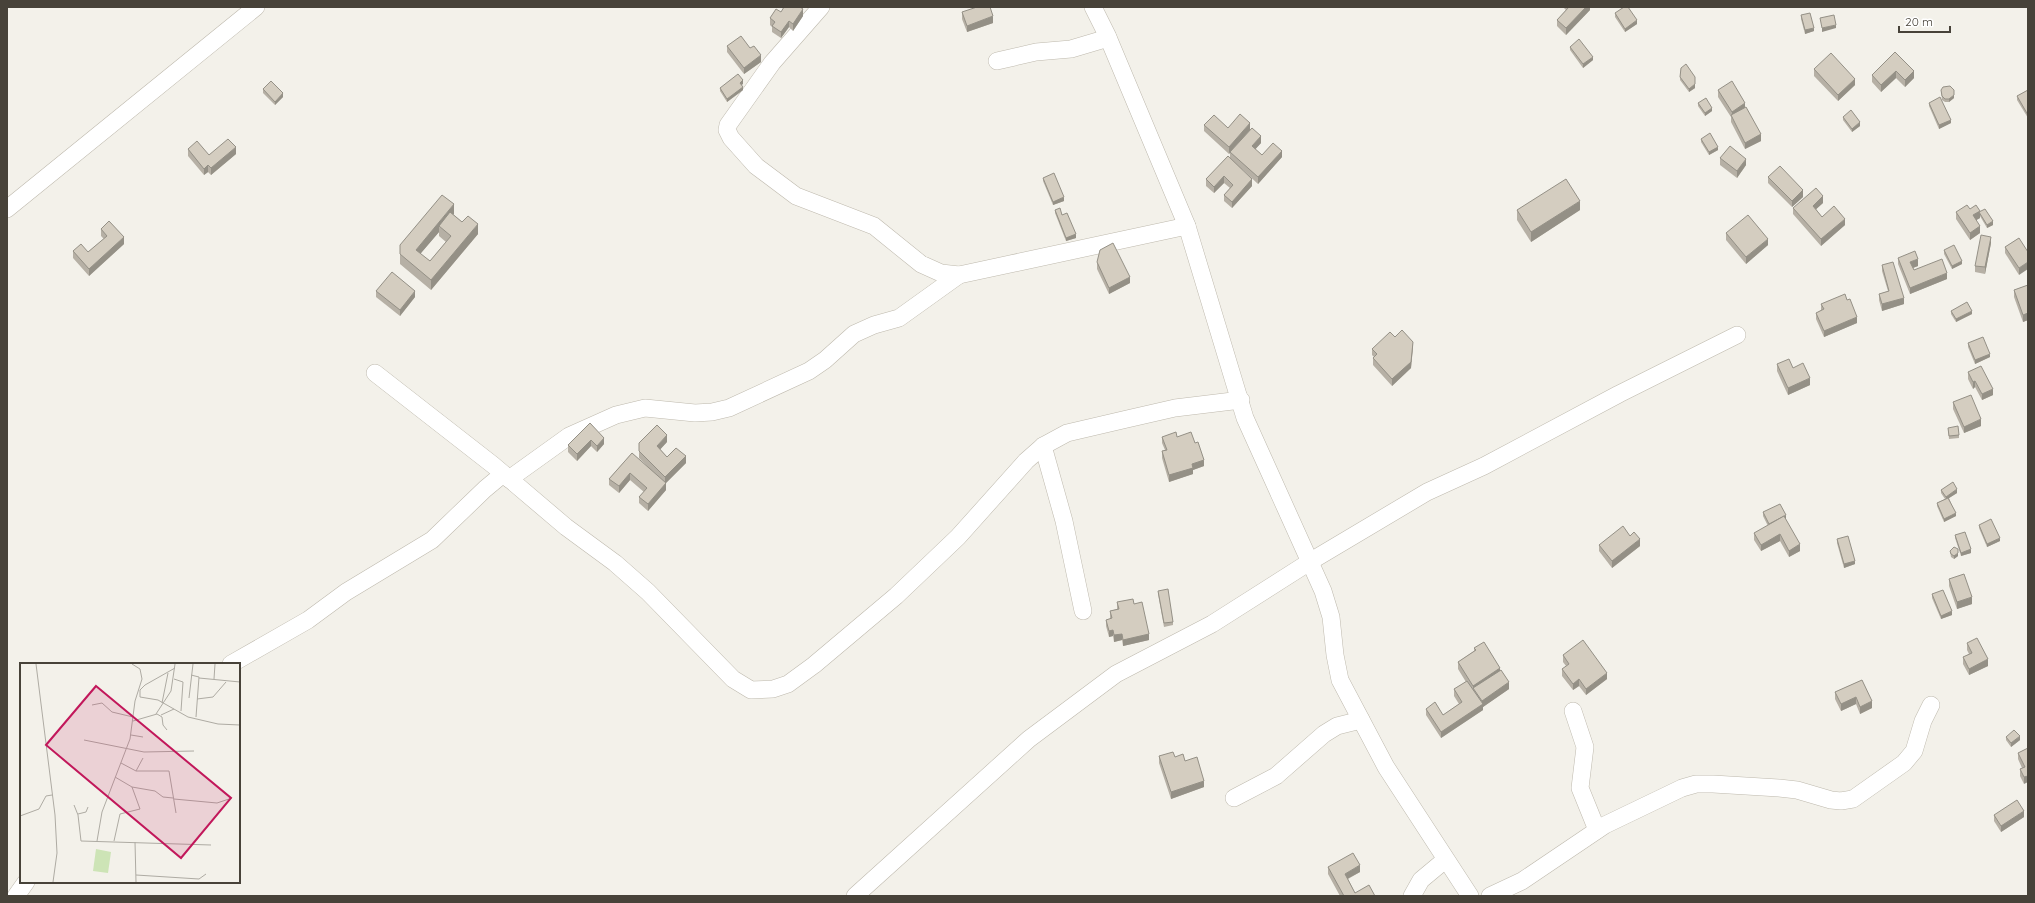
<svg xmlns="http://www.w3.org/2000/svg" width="2035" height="903" font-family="Quicksand,sans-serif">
<rect width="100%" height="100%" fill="#f3f1ea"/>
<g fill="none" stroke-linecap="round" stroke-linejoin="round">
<g stroke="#beb9ad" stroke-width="18">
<g id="minor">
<polyline points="821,7 772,63 728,125 727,130 731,138 756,166 796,196 874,226 921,264 941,273 959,275"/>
<polyline points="1093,7 1107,35 1187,226 1245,418 1323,591 1331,617 1335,655 1340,680 1386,767 1470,896"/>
<polyline points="997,61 1036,52 1071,49 1108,38"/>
<polyline points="7,209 256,7"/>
<polyline points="375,373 493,465 566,527 615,563 648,592 733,679 751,690 773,689 788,684 814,665 896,596 958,537 1026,461 1043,446 1067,433 1127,419 1175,408 1241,400"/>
<polyline points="1043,446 1064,521 1083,611"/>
<polyline points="509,479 569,436 616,415 645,408 695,413 712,412 729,408 809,371 825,360 854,334 874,325 899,318 959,275 1187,226"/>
<polyline points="231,664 308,620 346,592 432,540 485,489 503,474"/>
<polyline points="1573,711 1585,747 1580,788 1597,830"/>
<polyline points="1234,798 1276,776 1324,734 1337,726 1361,720"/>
<polyline points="16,896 26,882"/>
<polyline points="855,896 1029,739 1116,674 1212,624 1311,561 1427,492 1484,466 1619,394 1737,335"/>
<polyline points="1412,896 1421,880 1445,860"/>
<polyline points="1490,896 1522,881 1605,825 1682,788 1696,784 1713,784 1779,788 1797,790 1831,800 1841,801 1853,799 1904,763 1914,751 1923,721 1931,705"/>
</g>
</g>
<use href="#minor" stroke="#fff" stroke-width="17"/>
</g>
<g fill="#b6b0a5" fill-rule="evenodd">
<polygon points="1563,7 1590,7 1590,10 1566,35 1557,26 1557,20 1566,10"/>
<polygon points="781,12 803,16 793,31 789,27 781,38 772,32 772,27 770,25 770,18"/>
<polygon points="962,12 993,23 967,32 962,19"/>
<polygon points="1615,13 1637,24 1625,32 1615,17"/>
<polygon points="1801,15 1814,31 1805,34 1801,19"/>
<polygon points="727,46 750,48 761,62 744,74 727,52"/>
<polygon points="1570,47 1593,60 1583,68 1570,50"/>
<polygon points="1895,52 1914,78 1905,87 1896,78 1881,92 1872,82 1872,75"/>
<polygon points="1681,68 1695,88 1689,92 1680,80"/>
<polygon points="1814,69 1855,85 1838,101 1814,76"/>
<polygon points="743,84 741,85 743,90 727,102 720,91 720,88"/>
<polygon points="263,89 283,97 275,105 263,93"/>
<polygon points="1718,90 1745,108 1761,141 1745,149 1731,122 1731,117 1718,97"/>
<polygon points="1941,90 1954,98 1949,102 1945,102 1942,100"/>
<polygon points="2028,90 2028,118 2017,100 2017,96"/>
<polygon points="1698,103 1712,111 1705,116 1698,106"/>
<polygon points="1929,103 1951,123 1939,129 1929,106"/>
<polygon points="1843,117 1860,126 1852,132 1843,120"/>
<polygon points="1204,125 1228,128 1250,129 1261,143 1255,149 1262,155 1282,157 1258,184 1242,169 1252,186 1232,208 1224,201 1224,195 1230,188 1224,183 1214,193 1206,186 1206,179 1230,158 1230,153 1229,154 1204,131"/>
<polygon points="1701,139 1718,150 1709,155 1701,142"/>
<polygon points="188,149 209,155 236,154 211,175 208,172 204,175 188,156"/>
<polygon points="1720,158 1746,165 1737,178 1720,165"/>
<polygon points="1768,177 1803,197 1792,207 1768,183"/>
<polygon points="1043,178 1064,201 1053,205 1043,181"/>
<polygon points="1823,203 1816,209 1822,217 1845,225 1821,246 1793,214 1793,208"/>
<polygon points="1970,209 1980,212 1993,225 1987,228 1980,216 1980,218 1976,220 1980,233 1970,240 1956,219 1956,212"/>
<polygon points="1055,210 1062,215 1076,238 1066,241 1055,213"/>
<polygon points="1517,210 1580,210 1531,242 1517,220"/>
<path d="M453,214L462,222L478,234L431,290L400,264V245ZM439,232V236L446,242L430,261L420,254Z"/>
<polygon points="101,229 124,244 89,276 73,258 73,251 88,252 104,239 101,236"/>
<polygon points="1726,233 1768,245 1746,264 1726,240"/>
<polygon points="2019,238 2019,275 2005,253 2005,247"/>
<polygon points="1991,243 1985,274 1975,272 1975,266"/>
<polygon points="1944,250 1962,264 1952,269 1944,254"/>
<polygon points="1898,258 1918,266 1913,268 1914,270 1947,279 1910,294 1898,264"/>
<polygon points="1097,262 1130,283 1109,294 1097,269"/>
<polygon points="1882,265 1904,304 1882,311 1879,300 1879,294 1888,291 1882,271"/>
<polygon points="2028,285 2028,320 2023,322 2014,297 2014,290"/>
<polygon points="376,291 415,297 400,316 376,297"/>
<polygon points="1821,304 1857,323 1824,337 1816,319 1816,313 1821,310"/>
<polygon points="1951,311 1972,314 1956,322 1951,314"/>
<polygon points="1395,337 1413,348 1411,368 1392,386 1373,365 1373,358 1374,357 1372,355 1372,349"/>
<polygon points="1968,343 1990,357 1975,364 1968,347"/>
<polygon points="1777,364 1793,368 1810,385 1788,395 1777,371"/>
<polygon points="1968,372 1993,395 1982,400 1975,387 1973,389 1968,379"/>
<polygon points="1953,402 1981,426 1964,433 1953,409"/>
<polygon points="590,423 604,444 597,452 591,446 577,461 568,452 568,445"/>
<polygon points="1948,428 1959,435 1959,438 1949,439"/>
<polygon points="1162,437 1177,437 1195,443 1204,466 1193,470 1193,474 1169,482 1162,458 1162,451 1165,450 1162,443"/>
<polygon points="667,442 660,449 667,457 686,463 666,483 666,490 648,511 639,503 639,497 644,492 630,480 619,493 609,485 609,479 632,453 651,470 639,458 639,451"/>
<polygon points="1941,490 1957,493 1949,498 1956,516 1944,522 1937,506 1937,503 1945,499 1941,493"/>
<polygon points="1763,512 1785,518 1800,551 1789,557 1780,541 1761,551 1754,540 1754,533 1768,526 1763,516"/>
<polygon points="1979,525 2000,541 1987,547 1979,528"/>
<polygon points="1955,535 1971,553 1961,556 1955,538"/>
<polygon points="1630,536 1640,546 1612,568 1599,551 1599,545"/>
<polygon points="1837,539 1855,564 1844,568 1837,543"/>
<polygon points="1950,551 1958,556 1954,559 1951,557"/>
<polygon points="1949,579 1972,604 1957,609 1949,586"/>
<polygon points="1158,591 1173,622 1173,625 1164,627 1158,594"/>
<polygon points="1932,594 1952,615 1941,619 1932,598"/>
<polygon points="1117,602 1134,604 1149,640 1123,646 1122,640 1114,642 1113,636 1109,637 1106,626 1106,620 1110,619 1110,611 1117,609"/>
<polygon points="1967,643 1988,666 1969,675 1963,664 1963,657 1969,654 1967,650"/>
<polygon points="1474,648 1500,670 1509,689 1483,707 1483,710 1441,738 1426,715 1426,709 1443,715 1459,704 1454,696 1454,689 1466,682 1458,669 1458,662 1474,651"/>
<polygon points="1563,655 1607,679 1586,695 1579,686 1573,690 1562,676 1562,669 1566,666 1563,662"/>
<polygon points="1862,680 1872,708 1860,714 1856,704 1841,711 1835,699 1835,692"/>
<polygon points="2006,737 2020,740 2011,747 2006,740"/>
<polygon points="2028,748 2024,784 2020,776 2020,769 2022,768 2018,759 2018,753"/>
<polygon points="1159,756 1175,757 1185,761 1204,787 1171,799 1159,763"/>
<polygon points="1994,815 2024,817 2001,832 1994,821"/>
<polygon points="1328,867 1360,872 1348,879 1355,893 1375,896 1340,896 1328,874"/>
</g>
<g fill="#949086">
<polygon points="1586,7 1590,7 1590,10 1566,35 1566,28"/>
<polygon points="803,9 803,16 793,31 793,24"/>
<polygon points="993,16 993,23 967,32 967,26"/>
<polygon points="1637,20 1637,24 1625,32 1625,29"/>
<polygon points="789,21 789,27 781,38 781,32"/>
<polygon points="1836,25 1836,28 1822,32 1822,28"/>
<polygon points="1814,28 1814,31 1805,34 1805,30"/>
<polygon points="761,55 761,62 744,74 744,68"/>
<polygon points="1593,57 1593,60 1583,68 1583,64"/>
<polygon points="1896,71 1896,78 1881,92 1881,85"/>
<polygon points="1914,71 1914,78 1905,87 1905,80"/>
<polygon points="1855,79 1855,85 1838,101 1838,95"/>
<polygon points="743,80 743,84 740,86 740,83"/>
<polygon points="1695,84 1695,88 1689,92 1689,89"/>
<polygon points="743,87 743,90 727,102 727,99"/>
<polygon points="283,93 283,97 275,105 275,102"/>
<polygon points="1954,95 1954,98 1949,102 1949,99"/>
<polygon points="1745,103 1745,110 1732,118 1732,112"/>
<polygon points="1712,108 1712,111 1705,116 1705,113"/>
<polygon points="1951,120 1951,123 1939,129 1939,125"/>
<polygon points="1860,122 1860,126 1852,132 1852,129"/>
<polygon points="1250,123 1250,130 1230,152 1229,154 1229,147"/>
<polygon points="1761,134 1761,141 1745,149 1745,143"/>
<polygon points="1261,136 1261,143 1252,153 1252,146"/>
<polygon points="236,147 236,154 211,175 211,168"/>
<polygon points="1718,147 1718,150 1709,155 1709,152"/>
<polygon points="1282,151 1282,157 1258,184 1258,177"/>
<polygon points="1746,159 1746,165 1737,178 1737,171"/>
<polygon points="208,165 208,172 204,175 204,169"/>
<polygon points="1224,176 1224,183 1214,193 1214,187"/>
<polygon points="1252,179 1252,186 1232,208 1232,202"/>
<polygon points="1803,190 1803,197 1792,207 1792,201"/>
<polygon points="1823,196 1823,203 1813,212 1813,206"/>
<polygon points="1064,197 1064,201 1053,205 1053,202"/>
<polygon points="1580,201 1580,210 1531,242 1531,232"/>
<polygon points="454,204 454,214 439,226 439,232 416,259 416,250"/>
<polygon points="1980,211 1980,218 1973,222 1973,215"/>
<polygon points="1845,219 1845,225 1821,246 1821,239"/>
<polygon points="1993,221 1993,225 1987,228 1987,225"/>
<polygon points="478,224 478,234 431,290 431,280"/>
<polygon points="1980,226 1980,233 1970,240 1970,233"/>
<polygon points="1076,234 1076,238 1066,241 1066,238"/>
<polygon points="124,237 124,244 89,276 89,269"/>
<polygon points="1991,237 1991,243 1985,274 1985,267"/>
<polygon points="1768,239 1768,245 1746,264 1746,257"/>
<polygon points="1918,259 1918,266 1910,269 1910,262"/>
<polygon points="1962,261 1962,264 1952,269 1952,266"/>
<polygon points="2028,262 2028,269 2019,275 2019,268"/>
<polygon points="1947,273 1947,279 1910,294 1910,288"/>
<polygon points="1130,277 1130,283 1109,294 1109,288"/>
<polygon points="415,291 415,297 400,316 400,310"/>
<polygon points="1904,298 1904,304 1882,311 1882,304"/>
<polygon points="1972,311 1972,314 1956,322 1956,319"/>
<polygon points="2028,313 2028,320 2023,322 2023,315"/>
<polygon points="1857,317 1857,323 1824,337 1824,331"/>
<polygon points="1413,342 1411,368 1392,386 1392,379"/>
<polygon points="1990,354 1990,357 1975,364 1975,360"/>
<polygon points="1810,378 1810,385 1788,395 1788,388"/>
<polygon points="1975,381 1975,387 1973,389 1973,382"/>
<polygon points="1993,389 1993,395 1982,400 1982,394"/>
<polygon points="1981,419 1981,426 1964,433 1964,427"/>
<polygon points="667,435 667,442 657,453 657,446"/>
<polygon points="604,438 604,444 597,452 597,446"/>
<polygon points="591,440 591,446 577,461 577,454"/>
<polygon points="686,456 686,463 665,484 665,477"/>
<polygon points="1204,460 1204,466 1193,470 1193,474 1169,482 1169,475 1192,464"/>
<polygon points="630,473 630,480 619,493 619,486"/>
<polygon points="666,483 666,490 648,511 648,504"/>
<polygon points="1957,489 1957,493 1946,500 1946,497"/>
<polygon points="1956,513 1956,516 1944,522 1944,519"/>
<polygon points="1786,515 1786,518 1769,527 1769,524"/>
<polygon points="1780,534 1780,541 1761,551 1761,545"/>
<polygon points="2000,538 2000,541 1987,547 1987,544"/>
<polygon points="1640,539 1640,546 1612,568 1612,561"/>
<polygon points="1800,544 1800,551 1789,557 1789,551"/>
<polygon points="1971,549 1971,553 1961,556 1961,553"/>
<polygon points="1958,553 1958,556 1954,559 1954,556"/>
<polygon points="1855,561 1855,564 1844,568 1844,564"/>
<polygon points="1972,597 1972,604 1957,609 1957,602"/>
<polygon points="1952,611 1952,615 1941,619 1941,616"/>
<polygon points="1113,630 1113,636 1109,637 1109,631"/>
<polygon points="1122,634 1122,640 1114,642 1114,635"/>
<polygon points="1149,634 1149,640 1123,646 1123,640"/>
<polygon points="1988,659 1988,666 1969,675 1969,669"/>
<polygon points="1500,668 1500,674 1473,688 1473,692 1473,686"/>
<polygon points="1607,673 1607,679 1586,695 1586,689"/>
<polygon points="1579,679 1579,686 1573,690 1573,684"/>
<polygon points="1509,682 1509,689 1483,707 1483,710 1441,738 1441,732 1482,704 1482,701"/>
<polygon points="1856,697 1856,704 1841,711 1841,704"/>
<polygon points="1872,701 1872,708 1860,714 1860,707"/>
<polygon points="2020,736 2020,740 2011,747 2011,743"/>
<polygon points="2028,776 2028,782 2024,784 2024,777"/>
<polygon points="1204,781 1204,787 1171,799 1171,792"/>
<polygon points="2024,811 2024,817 2001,832 2001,826"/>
<polygon points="1360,865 1360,872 1345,880 1345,874"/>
</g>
<g fill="#d4cdc0" stroke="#949086">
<polygon points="784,7 800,7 803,9 793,24 789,21 781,32 772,26 775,22 770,18 776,9 781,12"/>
<polygon points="977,7 990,7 993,16 967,26 962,12"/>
<polygon points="1569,7 1586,7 1566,28 1557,20"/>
<polygon points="1624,7 1628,7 1637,20 1625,29 1615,13"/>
<polygon points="1810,13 1814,28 1805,30 1801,15"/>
<polygon points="1834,15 1836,25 1822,28 1820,18"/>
<polygon points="741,36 750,48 754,46 761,55 744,68 727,46"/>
<polygon points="1579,39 1593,57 1583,64 1570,47"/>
<polygon points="1895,52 1914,71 1905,80 1896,71 1881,85 1872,75"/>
<polygon points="1831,53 1855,79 1838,95 1814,69"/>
<polygon points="1686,64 1695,77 1695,84 1689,89 1680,77 1681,68"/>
<polygon points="738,74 743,80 740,83 743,87 727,99 720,88"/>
<polygon points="271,81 283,93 275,102 263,89"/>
<polygon points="1732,81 1745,103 1732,112 1718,90"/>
<polygon points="1950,86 1954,90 1954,95 1949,99 1945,99 1942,96 1941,90 1943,87"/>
<polygon points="2028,90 2028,115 2017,96"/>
<polygon points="1940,97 1951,120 1939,125 1929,103"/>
<polygon points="1706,98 1712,108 1705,113 1698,103"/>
<polygon points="1746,107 1761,134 1745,143 1731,115"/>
<polygon points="1851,110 1860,122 1852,129 1843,117"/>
<polygon points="1240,114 1250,123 1229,147 1204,125 1214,115 1228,128"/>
<polygon points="1252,128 1261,136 1252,146 1262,155 1273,143 1282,151 1258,177 1230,152"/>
<polygon points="1710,133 1718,147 1709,152 1701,139"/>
<polygon points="228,139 236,147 211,168 208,165 204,169 188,149 197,141 209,155"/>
<polygon points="1730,146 1746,159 1737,171 1720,158"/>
<polygon points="1228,156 1252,179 1232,202 1224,195 1233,185 1224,176 1214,187 1206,179"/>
<polygon points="1780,166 1803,190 1792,201 1768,177"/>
<polygon points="1054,173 1064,197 1053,202 1043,178"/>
<polygon points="1566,179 1580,201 1531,232 1517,210"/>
<polygon points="1816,188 1823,196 1813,206 1822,217 1834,206 1845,219 1821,239 1793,208"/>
<polygon points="442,195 454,204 416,250 430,261 451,236 439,226 450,212 462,222 468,216 478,224 431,280 400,254 400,245"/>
<polygon points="1967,205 1970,209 1976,205 1980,211 1973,215 1980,226 1970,233 1956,212"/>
<polygon points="1060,208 1062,215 1067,213 1076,234 1066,238 1055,210"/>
<polygon points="1985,209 1993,221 1987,225 1979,212"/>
<polygon points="1748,215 1768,239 1746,257 1726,233"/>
<polygon points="109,221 124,237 89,269 73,251 81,244 88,252 107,236 101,229"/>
<polygon points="1981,235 1991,237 1985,267 1975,266"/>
<polygon points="2019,238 2028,252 2028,262 2019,268 2005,247"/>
<polygon points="1113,243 1130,277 1109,288 1097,262 1100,250"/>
<polygon points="1954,245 1962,261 1952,266 1944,250"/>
<polygon points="1915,251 1918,259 1910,262 1914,270 1942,259 1947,273 1910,288 1898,258"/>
<polygon points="1893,262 1904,298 1882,304 1879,294 1889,291 1882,265"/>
<polygon points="392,272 415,291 400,310 376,291"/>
<polygon points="2028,285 2028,313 2023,315 2014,290"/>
<polygon points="1845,294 1847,300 1850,299 1857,317 1824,331 1816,313 1824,309 1821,304"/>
<polygon points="1967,302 1972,311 1956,319 1951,311"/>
<polygon points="1402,330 1413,342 1411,362 1392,379 1373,358 1377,354 1372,349 1390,332 1395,337"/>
<polygon points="1983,337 1990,354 1975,360 1968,343"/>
<polygon points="1789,359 1793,368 1803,363 1810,378 1788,388 1777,364"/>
<polygon points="1981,366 1993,389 1982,394 1975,381 1973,382 1968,372"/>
<polygon points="1971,395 1981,419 1964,427 1953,402"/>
<polygon points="590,423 604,438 597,446 591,440 577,454 568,445"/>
<polygon points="657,425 667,435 657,446 667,457 676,448 686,456 665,477 639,451 639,443"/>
<polygon points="1958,426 1959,435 1949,436 1948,428"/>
<polygon points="1176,432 1177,437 1191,432 1195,443 1198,442 1204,460 1192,464 1193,468 1169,475 1162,451 1167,450 1162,437"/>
<polygon points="632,453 666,483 648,504 639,497 647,488 630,473 619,486 609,479"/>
<polygon points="1953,482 1957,489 1946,497 1941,490"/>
<polygon points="1948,498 1956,513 1944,519 1937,503"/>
<polygon points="1780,504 1786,515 1769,524 1763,512"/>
<polygon points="1784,516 1800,544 1789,551 1780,534 1761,545 1754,533"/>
<polygon points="1991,519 2000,538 1987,544 1979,525"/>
<polygon points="1623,526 1630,536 1634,532 1640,539 1612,561 1599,545"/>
<polygon points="1965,532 1971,549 1961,553 1955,535"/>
<polygon points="1848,536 1855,561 1844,564 1837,539"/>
<polygon points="1954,547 1958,549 1958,553 1954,556 1951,554 1950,551"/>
<polygon points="1964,574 1972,597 1957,602 1949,579"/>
<polygon points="1168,589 1173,622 1164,623 1158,591"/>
<polygon points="1943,590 1952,611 1941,616 1932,594"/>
<polygon points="1133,599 1134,604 1142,602 1149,634 1123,640 1122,634 1114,635 1113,630 1109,631 1106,620 1112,618 1110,611 1119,609 1117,602"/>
<polygon points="1977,638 1988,659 1969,669 1963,657 1972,653 1967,643"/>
<polygon points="1583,640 1607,673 1586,689 1579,679 1573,684 1562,669 1569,664 1563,655"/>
<polygon points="1484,642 1500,668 1473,686 1458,662 1476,650 1474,648"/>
<polygon points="1501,670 1509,682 1482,701 1473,688"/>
<polygon points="1862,680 1872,701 1860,707 1856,697 1841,704 1835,692"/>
<polygon points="1467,681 1483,704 1441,732 1426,709 1435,702 1443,715 1462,702 1454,689"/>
<polygon points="2014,730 2020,736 2011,743 2006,737"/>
<polygon points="2028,748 2028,776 2024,777 2020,769 2025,767 2018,753"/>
<polygon points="1173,752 1175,757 1183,754 1185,761 1197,757 1204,781 1171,792 1159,756"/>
<polygon points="2017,800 2024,811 2001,826 1994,815"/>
<polygon points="1353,853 1360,865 1345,874 1355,893 1369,885 1375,896 1344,896 1328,867"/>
</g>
<g transform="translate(20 663)">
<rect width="220" height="220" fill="#f3f1ea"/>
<path d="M76,186L91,189L88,210L73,208Z" fill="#cde4b6"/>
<path fill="none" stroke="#aeaba3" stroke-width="1" d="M16,1L35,152L37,190L33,219M155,5L125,22L120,27V34L138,37L168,54L198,61L220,62M171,12L179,14L176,54M179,15L220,19M154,16L163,19L161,48M194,16L195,1M169,35L173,1M177,36L193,34L206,19M142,40L148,10M72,42L82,40L92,49L113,54M136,51L151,28L155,1M141,52L154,46M113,58L137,51L142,54L143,62L147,67M111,72L123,74M64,77L124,89L174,88M101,100L116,108H149L156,150M116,108L123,95M95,114L112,124L135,128L143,134L153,135M154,136L197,140L212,135M54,142L58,152L61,178L191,182M58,151L66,149L68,144M0,153L19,146L26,133L32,132M77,178L82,149L110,76L115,38L122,16L120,6L112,1M94,178L100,151L120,146L112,124M115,179L116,219M116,212L179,216L186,211"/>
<path fill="#c2185b" fill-opacity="0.15" stroke="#c2185b" stroke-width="2" d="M76,23L211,135L161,195L26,82Z"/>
<rect width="220" height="220" fill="none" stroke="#474239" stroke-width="2"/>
</g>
<rect width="2035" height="903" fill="none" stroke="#474239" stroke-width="16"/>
<path d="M1899 26v6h51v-6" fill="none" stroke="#474239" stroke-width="2"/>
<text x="1905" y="26" font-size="12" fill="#474239" stroke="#ffffff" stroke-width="3" paint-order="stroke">20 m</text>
</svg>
